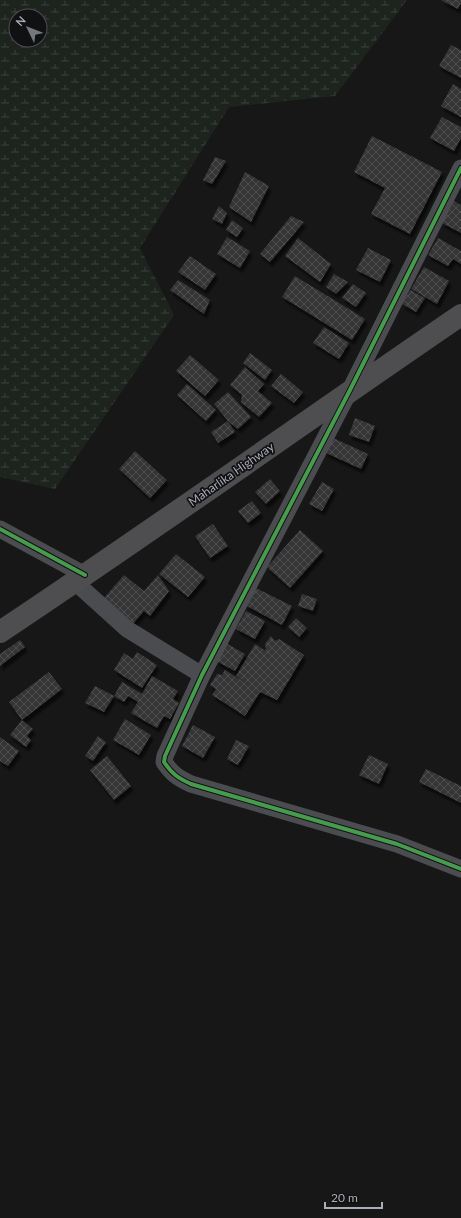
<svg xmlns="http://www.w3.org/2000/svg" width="461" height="1218" font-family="Lato,sans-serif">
<defs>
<pattern id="wetland-marsh" width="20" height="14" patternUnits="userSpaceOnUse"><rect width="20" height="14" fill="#1d241e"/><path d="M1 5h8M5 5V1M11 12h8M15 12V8" fill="none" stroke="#3b413d"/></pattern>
<pattern id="building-cross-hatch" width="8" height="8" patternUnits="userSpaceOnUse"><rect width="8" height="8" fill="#353536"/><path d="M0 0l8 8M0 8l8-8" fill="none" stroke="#4f5051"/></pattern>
<filter id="shadow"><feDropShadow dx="2.5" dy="4.5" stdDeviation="1" flood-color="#0009"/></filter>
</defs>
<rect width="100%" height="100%" fill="#171717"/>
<path fill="url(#wetland-marsh)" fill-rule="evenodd" d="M0,0H407L335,96L229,107L140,248L174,315L55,489L0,477ZM16,16H40V40H16Z"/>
<g fill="url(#building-cross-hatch)" filter="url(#shadow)">
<polygon points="441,0 461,0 461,3 458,9"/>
<polygon points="451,45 461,50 461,78 439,66"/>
<polygon points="453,84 461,89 461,117 441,106"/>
<polygon points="442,117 461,127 461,138 454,151 430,138"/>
<polygon points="372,136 442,172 410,234 371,214 385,188 354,172"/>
<polygon points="215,157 226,161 212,184 203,180"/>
<polygon points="245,172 269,186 251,222 229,207"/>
<polygon points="454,201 461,205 461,233 442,223"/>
<polygon points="219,206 227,213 222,224 212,219"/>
<polygon points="291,216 304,222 270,262 260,254"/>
<polygon points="232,220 243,228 237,237 226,230"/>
<polygon points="227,237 250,251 240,268 217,254"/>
<polygon points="298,238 331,264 320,282 285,256"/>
<polygon points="438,238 461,251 461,264 453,259 448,266 428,255"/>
<polygon points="368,248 391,260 380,282 356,270"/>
<polygon points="190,256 216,274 205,290 178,272"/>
<polygon points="424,267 449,281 437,304 411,289"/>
<polygon points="334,274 348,282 336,294 326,287"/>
<polygon points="295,276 365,319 352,340 282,297"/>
<polygon points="178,280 210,300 204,314 170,290"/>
<polygon points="353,284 366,293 356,307 342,298"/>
<polygon points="410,290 425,298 416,312 402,304"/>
<polygon points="324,327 349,343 339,359 313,343"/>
<polygon points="250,353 272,370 265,380 243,363"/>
<polygon points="190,355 219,380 205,396 176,371"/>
<polygon points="245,367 264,384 258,391 272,403 259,417 241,402 242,395 230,385"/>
<polygon points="281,374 303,392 294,403 271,386"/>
<polygon points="187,384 216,410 206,421 177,395"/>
<polygon points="228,392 251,417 238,429 228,421 214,404"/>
<polygon points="355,418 375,426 369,442 349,435"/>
<polygon points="228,421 235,432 218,443 211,432"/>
<polygon points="331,437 368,454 361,469 324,452"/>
<polygon points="135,451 167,480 150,498 119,469"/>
<polygon points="270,479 280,491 266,504 255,492"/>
<polygon points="322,482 334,489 322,511 309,504"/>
<polygon points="252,501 261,513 248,523 238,511"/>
<polygon points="213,524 228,546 210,558 195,536"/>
<polygon points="300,530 323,551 290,588 267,567"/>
<polygon points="176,554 205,577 188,597 159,574"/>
<polygon points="124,575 144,591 158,575 169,591 150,616 144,611 132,625 103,599"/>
<polygon points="254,587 292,606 282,625 245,605"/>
<polygon points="302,594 317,599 313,611 298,606"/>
<polygon points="246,611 265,621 255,639 236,629"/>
<polygon points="296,618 307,628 299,637 288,627"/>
<polygon points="271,636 275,641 279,639 304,655 277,700 260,692 245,716 212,695 216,689 210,685 217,674 222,675 225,670 247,684 236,676 255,644 266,651 265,644"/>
<polygon points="20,640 25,647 0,666 0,654"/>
<polygon points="226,643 245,654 235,671 216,661"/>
<polygon points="137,652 157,665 142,688 114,670 124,653 133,659"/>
<polygon points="49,672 62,689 22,720 33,729 27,736 31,740 26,747 10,735 22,720 9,702"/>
<polygon points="152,676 178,691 173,699 179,703 170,719 164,716 157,728 131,713 138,702 128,696 124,702 114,696 104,712 85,703 95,686 114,696 122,682 142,694"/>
<polygon points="125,719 151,735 139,755 113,740"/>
<polygon points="193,725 215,737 203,758 182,746"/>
<polygon points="98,736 106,742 93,761 85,756"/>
<polygon points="0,737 19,751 8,766 0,761"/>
<polygon points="236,740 249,746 238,765 227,759"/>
<polygon points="369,755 388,764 379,784 359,775"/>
<polygon points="107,756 131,786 114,800 90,770"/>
<polygon points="426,769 461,786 461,803 419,782"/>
</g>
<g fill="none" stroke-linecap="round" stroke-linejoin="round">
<g stroke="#4b4c50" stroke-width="17">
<path d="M461,168L350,390L202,675L165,756L164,762C172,774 178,778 191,784L397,844L461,869"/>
<polyline points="0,529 85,575"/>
<polyline points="75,582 127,629 202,675"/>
</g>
<path stroke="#4e4e51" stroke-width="22" d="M0,632C155,529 307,420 461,315"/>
<g stroke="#111113" stroke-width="6">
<g id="cycleway">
<path d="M461,168L350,390L202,675L165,756L164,762C172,774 178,778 191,784L397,844L461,869"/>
<polyline points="0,529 85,575"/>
</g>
</g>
<use href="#cycleway" stroke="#469c4c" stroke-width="4"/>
</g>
<g text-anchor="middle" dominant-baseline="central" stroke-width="3.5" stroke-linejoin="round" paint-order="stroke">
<g font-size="12" fill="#a8adb8" stroke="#111113">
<text transform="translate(231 474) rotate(-35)">Maharlika Highway</text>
</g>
</g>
<g transform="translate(28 28) rotate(313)"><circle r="19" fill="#111113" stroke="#4d4f55"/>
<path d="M0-3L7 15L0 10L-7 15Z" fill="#757880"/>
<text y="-6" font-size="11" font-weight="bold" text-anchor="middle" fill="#a8adb8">N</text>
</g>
<path d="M325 1202v6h57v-6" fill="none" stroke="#a8adb8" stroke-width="2"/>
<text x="331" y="1202" font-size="12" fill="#a8adb8" stroke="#111113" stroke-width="3" paint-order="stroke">20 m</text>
</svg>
